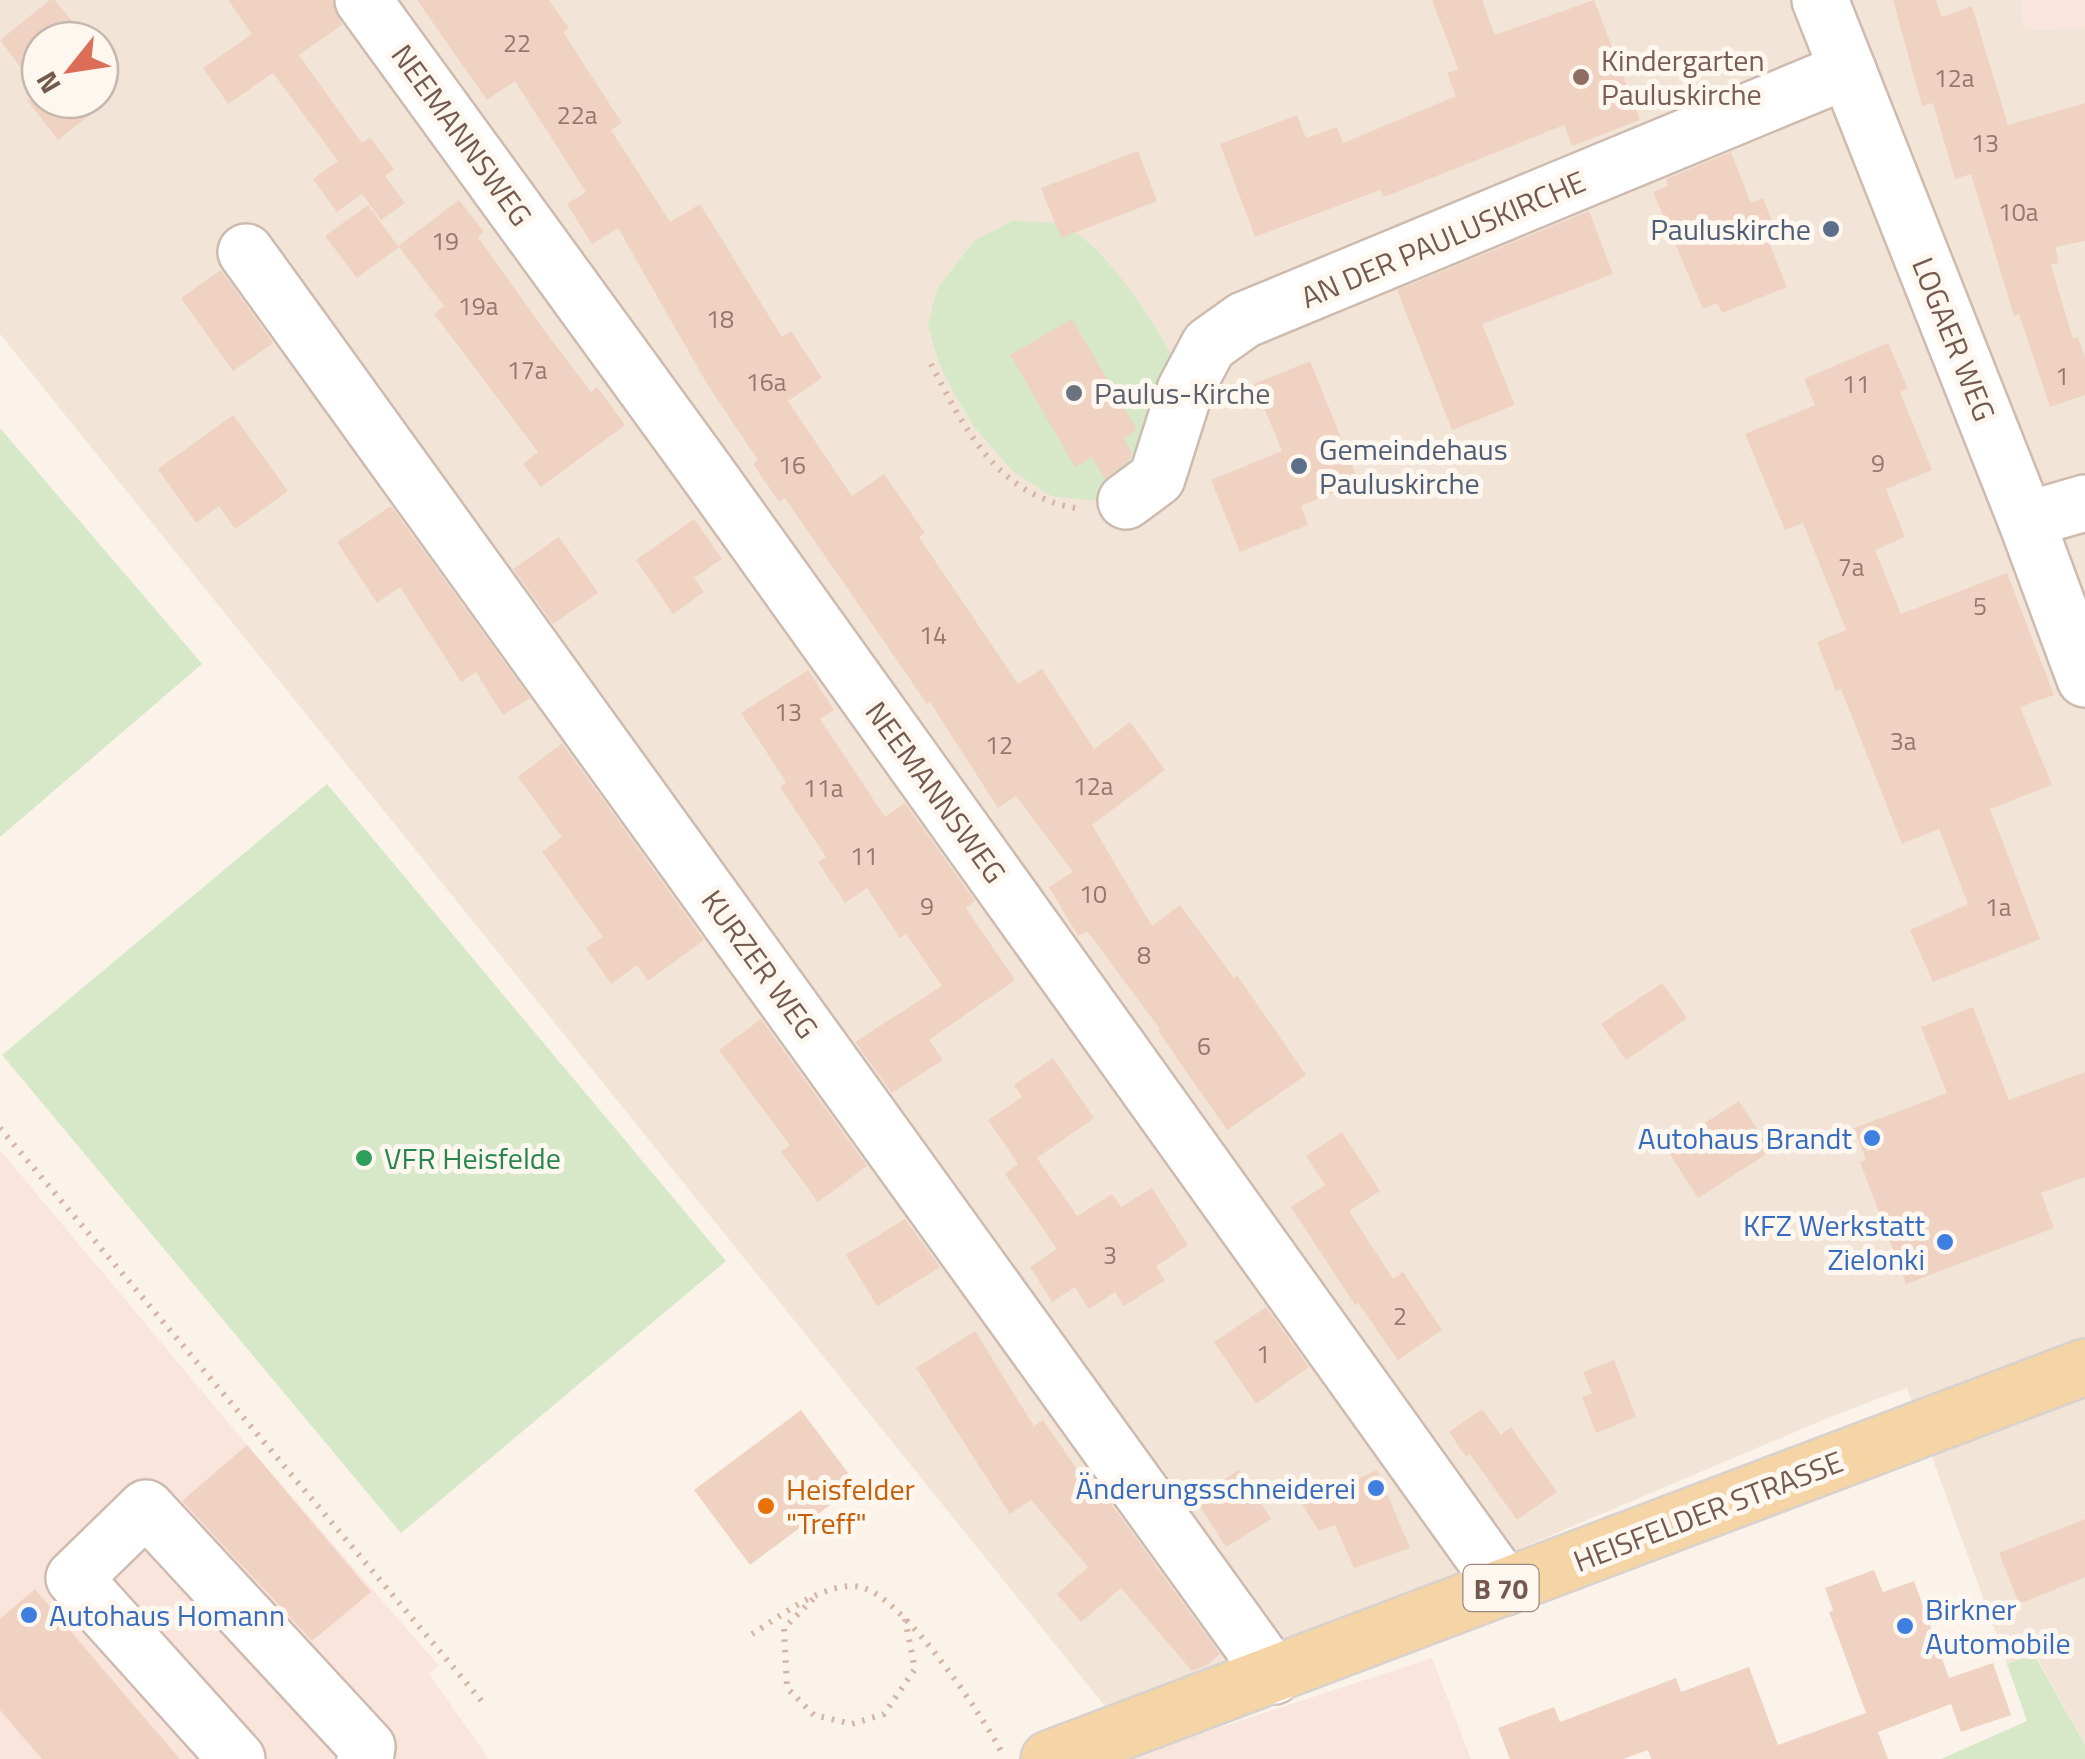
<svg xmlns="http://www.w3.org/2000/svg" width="2085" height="1759" font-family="'Titillium Web',sans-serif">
<rect width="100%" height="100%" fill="#fbf3e9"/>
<path fill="#f2e5d8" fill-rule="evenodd" d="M0,0H2021L2024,29L2085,28V1745L2035,1654L2007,1664L1907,1388L1835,1415L1116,1720L0,334ZM40,40H100V100H40Z"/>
<g fill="#fae5dd">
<polygon points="2021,0 2085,0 2085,28 2023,29"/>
<polygon points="0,1150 247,1445 439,1666 429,1674 489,1759 0,1759"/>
<polygon points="1432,1658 1471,1759 1124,1759"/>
</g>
<g fill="#d7e8c8">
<path d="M1014,220C1028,222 1048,221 1061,225C1103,240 1155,324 1176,363L1151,471L1105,502L1051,496L1013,471L975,428L956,397L939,363L928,326L937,289L975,240Z"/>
<polygon points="0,428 202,664 0,837"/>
<polygon points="327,784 726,1261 401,1533 2,1055"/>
<polygon points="2034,1654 2085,1745 2085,1759 1941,1759 2027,1721 2007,1664"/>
</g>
<g fill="#efd2c2">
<polygon points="50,0 55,0 87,40 40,40 40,93 0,40"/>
<polygon points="228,0 332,0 342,25 299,55 362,143 370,137 394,169 385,176 405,203 381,220 362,194 337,212 313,179 338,161 273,73 228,104 203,68 252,34"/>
<polygon points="417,0 549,0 569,28 563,32 622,123 611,130 670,222 700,204 782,337 791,331 822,378 788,401 852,496 884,474 925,533 919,537 1018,684 1042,669 1094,749 1130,722 1165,770 1092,825 1152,926 1180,905 1234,978 1237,975 1306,1075 1227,1130 1158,1031 1160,1029 1087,931 1078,936 1049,887 1073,872 1016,796 998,808 930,702 927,704 785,498 779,502 753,464 758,460 709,387 618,228 592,244 567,204 586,192 515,81 487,100"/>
<polygon points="1432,0 1482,0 1495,35 1594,0 1640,120 1572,146 1564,125 1384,197 1380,190 1255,237 1220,144 1297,115 1306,138 1337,127 1343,143 1456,96 1447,73 1458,69"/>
<polygon points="1893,0 1936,0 1942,17 1972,6 2008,125 2085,103 2085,241 2055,247 2059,263 2051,265 2073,339 2078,337 2085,358 2085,395 2050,407 2019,314 2014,316 1971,174 1955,179 1933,103 1922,106"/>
<polygon points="27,100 108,100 58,140"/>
<polygon points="1138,151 1157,201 1061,238 1041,188"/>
<polygon points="1731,152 1751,203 1763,198 1777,234 1767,238 1787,287 1722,313 1717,303 1703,309 1653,192 1668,186 1666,179"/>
<polygon points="459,200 484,232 478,237 544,330 591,392 597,387 625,425 541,487 523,464 538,452 434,314 444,306 399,247 357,278 325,236 368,205 398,246"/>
<polygon points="1589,211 1613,274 1482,324 1515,405 1452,430 1397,290"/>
<polygon points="221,270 273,343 233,371 181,298"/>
<polygon points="1072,319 1137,430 1124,438 1132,453 1130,459 1105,479 1092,457 1075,467 1010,355"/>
<polygon points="1888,343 1908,389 1900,392 1932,470 1886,489 1905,537 1875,550 1901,614 2007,573 2054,695 2020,707 2052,785 1990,809 2040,939 1933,982 1910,930 1968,904 1939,829 1902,844 1841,689 1836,691 1817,642 1846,630 1803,523 1785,530 1745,434 1815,405 1804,379"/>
<polygon points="1310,361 1359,482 1301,506 1308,525 1240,552 1211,480 1282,451 1254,384"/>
<polygon points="233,415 288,491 235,529 219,506 196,523 158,469"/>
<polygon points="391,506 530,698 503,715 476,672 461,682 400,587 377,603 337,542"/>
<polygon points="694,519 722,559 694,578 704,592 673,614 636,560"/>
<polygon points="559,537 598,593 553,624 513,569"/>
<polygon points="808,670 834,710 820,719 885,817 905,803 975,901 966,908 1015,980 929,1040 943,1060 892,1093 855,1042 942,986 906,934 900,938 867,888 845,903 818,862 826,857 780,787 786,782 741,713"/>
<polygon points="562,743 704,940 648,981 637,965 611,984 586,948 603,937 542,852 562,837 518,777"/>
<polygon points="1662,983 1687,1018 1626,1060 1601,1024"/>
<polygon points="1973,1007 2009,1100 2085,1072 2085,1177 2041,1193 2054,1228 1906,1284 1860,1162 1866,1160 1854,1128 1947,1093 1921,1027"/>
<polygon points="761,1019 867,1166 818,1202 781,1152 790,1145 719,1050"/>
<polygon points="1053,1058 1094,1118 1037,1158 1077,1216 1112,1194 1121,1207 1152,1188 1188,1245 1156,1266 1165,1280 1124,1306 1115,1292 1089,1309 1075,1287 1052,1302 1030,1267 1057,1249 1005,1174 1018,1164 988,1120 1022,1097 1014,1085"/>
<polygon points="1739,1101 1771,1151 1698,1198 1666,1148"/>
<polygon points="1342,1132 1380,1191 1349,1211 1393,1279 1403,1272 1442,1330 1398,1360 1358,1303 1355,1305 1291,1207 1325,1185 1306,1156"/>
<polygon points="905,1219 940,1267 877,1306 846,1255"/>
<polygon points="1266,1307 1309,1367 1256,1404 1214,1342"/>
<polygon points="975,1331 1034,1426 1043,1420 1099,1501 1106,1497 1220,1654 1206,1666 1192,1671 1121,1588 1081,1622 1057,1594 1088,1567 1031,1500 1010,1514 916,1368"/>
<polygon points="1614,1360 1636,1417 1596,1433 1582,1397 1592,1393 1583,1372"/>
<polygon points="1482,1409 1501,1435 1511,1427 1557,1492 1517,1520 1470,1454 1466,1457 1449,1432"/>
<polygon points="801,1410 857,1485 750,1565 694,1490"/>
<polygon points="247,1445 371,1592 312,1641 182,1501"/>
<polygon points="1239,1470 1271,1519 1226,1547 1195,1498"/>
<polygon points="1377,1470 1410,1548 1354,1568 1335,1525 1319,1531 1302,1504"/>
<polygon points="2085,1519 2085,1577 2019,1604 1999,1553"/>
<polygon points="1874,1570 1883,1592 1914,1581 1949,1678 1993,1663 2011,1715 1961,1732 1951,1704 1878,1732 1888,1759 1651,1759 1648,1750 1623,1759 1510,1759 1498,1728 1554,1707 1560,1722 1676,1678 1681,1692 1749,1667 1778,1745 1866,1713 1829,1612 1833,1610 1825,1588"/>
<polygon points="35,1589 107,1674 180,1759 42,1759 0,1710 0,1619"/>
</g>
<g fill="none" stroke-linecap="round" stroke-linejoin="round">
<g stroke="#cdbbaf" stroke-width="60">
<g id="minor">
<polyline points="363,0 707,473 1505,1587"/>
<polyline points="1820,0 2026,520 2085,679"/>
<polyline points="246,252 1274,1676"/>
<polyline points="1126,501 1157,478 1185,390 1209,345 1244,320 1848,70"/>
<polyline points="2026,520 2085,503"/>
<polyline points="237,1759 74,1578 146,1508 367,1747 365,1759"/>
</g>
</g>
<g stroke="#d8d1cd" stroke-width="60">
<polyline id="major" points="1049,1759 2085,1367"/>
</g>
<g stroke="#d4b5a5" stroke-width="6" stroke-dasharray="2.5 8" stroke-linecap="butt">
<path d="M931,364C966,432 999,498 1082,509"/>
<polyline points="0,1128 485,1705"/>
<polyline points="813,1599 784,1628 787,1688 814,1715 852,1724 884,1714 915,1669 905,1619"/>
<path d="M752,1634C779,1617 830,1577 864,1588C906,1602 981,1713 1002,1753"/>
</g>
<use href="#minor" stroke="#fff" stroke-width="55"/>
<use href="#major" stroke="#f5d4a6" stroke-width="55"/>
</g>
<circle fill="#8d6e63" stroke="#fef7ef" stroke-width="4" cx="1581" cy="77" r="10"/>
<g fill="#5c6f8a" stroke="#fef7ef" stroke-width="4">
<circle cx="1831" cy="229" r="10"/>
<circle cx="1299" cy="466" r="10"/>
</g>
<circle fill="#6b7280" stroke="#fef7ef" stroke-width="4" cx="1074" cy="393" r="10"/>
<g fill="#3f7fe0" stroke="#fef7ef" stroke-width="4">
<circle cx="1872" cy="1138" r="10"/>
<circle cx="1945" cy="1242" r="10"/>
<circle cx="1376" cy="1488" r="10"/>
<circle cx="29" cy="1615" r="10"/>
<circle cx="1905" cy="1626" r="10"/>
</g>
<circle fill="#2e9e5b" stroke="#fef7ef" stroke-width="4" cx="364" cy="1158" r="10"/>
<circle fill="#e8710a" stroke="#fef7ef" stroke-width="4" cx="766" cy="1506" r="10"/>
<g text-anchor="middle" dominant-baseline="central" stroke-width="10" stroke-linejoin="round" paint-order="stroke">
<g font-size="25" fill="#93786b">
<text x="517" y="43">22</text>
<text x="1954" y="78">12a</text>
<text x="577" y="115">22a</text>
<text x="1985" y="143">13</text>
<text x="2018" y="212">10a</text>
<text x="445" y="241">19</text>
<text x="478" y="306">19a</text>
<text x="720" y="319">18</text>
<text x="527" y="370">17a</text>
<text x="2062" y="376">1</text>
<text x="766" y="382">16a</text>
<text x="1856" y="384">11</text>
<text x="1878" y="463">9</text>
<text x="792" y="465">16</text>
<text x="1851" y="567">7a</text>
<text x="1980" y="606">5</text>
<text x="933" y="635">14</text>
<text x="788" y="712">13</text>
<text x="1903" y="741">3a</text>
<text x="999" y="745">12</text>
<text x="1093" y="786">12a</text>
<text x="823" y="788">11a</text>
<text x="864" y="856">11</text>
<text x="1093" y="894">10</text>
<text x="927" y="906">9</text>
<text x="1998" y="907">1a</text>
<text x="1144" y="955">8</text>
<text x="1204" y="1046">6</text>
<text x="1110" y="1255">3</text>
<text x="1400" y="1316">2</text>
<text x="1263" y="1354">1</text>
</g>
<rect fill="#fef7ef" stroke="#9d897e" stroke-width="2.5" x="1463.5" y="1565" width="75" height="46" rx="8"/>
<g font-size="28" font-weight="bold" fill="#745a4e">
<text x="1501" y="1588">B 70</text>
</g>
<g font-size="30" fill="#785e54" stroke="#fef7ef" text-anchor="start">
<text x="1601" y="60">Kindergarten<tspan x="1601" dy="34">Pauluskirche</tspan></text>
</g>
<g font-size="30" fill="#745a4e" stroke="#fef7ef">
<text transform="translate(462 135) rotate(54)">NEEMANNSWEG</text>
<text transform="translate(1443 239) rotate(-23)">AN DER PAULUSKIRCHE</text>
<text transform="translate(1954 339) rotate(68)">LOGAER WEG</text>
<text transform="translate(936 792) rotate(54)">NEEMANNSWEG</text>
<text transform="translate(760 964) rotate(54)">KURZER WEG</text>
<text transform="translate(1708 1511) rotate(-21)">HEISFELDER STRASSE</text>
</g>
<g font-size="30" fill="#4e5e75" stroke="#fef7ef" text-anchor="end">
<text x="1811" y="229">Pauluskirche</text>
<text x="1319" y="449" text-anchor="start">Gemeindehaus<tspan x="1319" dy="34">Pauluskirche</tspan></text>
</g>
<g font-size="30" fill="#5b616d" stroke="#fef7ef" text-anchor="start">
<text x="1094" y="393">Paulus-Kirche</text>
</g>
<g font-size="30" fill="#366cbe" stroke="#fef7ef" text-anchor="end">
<text x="1852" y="1138">Autohaus Brandt</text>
<text x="1925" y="1225">KFZ Werkstatt<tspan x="1925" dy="34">Zielonki</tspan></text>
<text x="1356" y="1488">Änderungsschneiderei</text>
<text x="1925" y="1609" text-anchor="start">Birkner<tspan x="1925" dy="34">Automobile</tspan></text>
<text x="49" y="1615" text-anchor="start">Autohaus Homann</text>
</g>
<g font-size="30" fill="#27864d" stroke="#fef7ef" text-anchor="start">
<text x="384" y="1158">VFR Heisfelde</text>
</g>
<g font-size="30" fill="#c56008" stroke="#fef7ef" text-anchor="start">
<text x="786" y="1489">Heisfelder<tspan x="786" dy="34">"Treff"</tspan></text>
</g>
</g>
<g transform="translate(70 70) rotate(240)"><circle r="48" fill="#fef7ef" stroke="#c7b8af" stroke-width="2.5"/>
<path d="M0-8L18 38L0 25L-18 38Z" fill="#dc6e57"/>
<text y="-15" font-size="28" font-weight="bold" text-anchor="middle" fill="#745a4e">N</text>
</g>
</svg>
